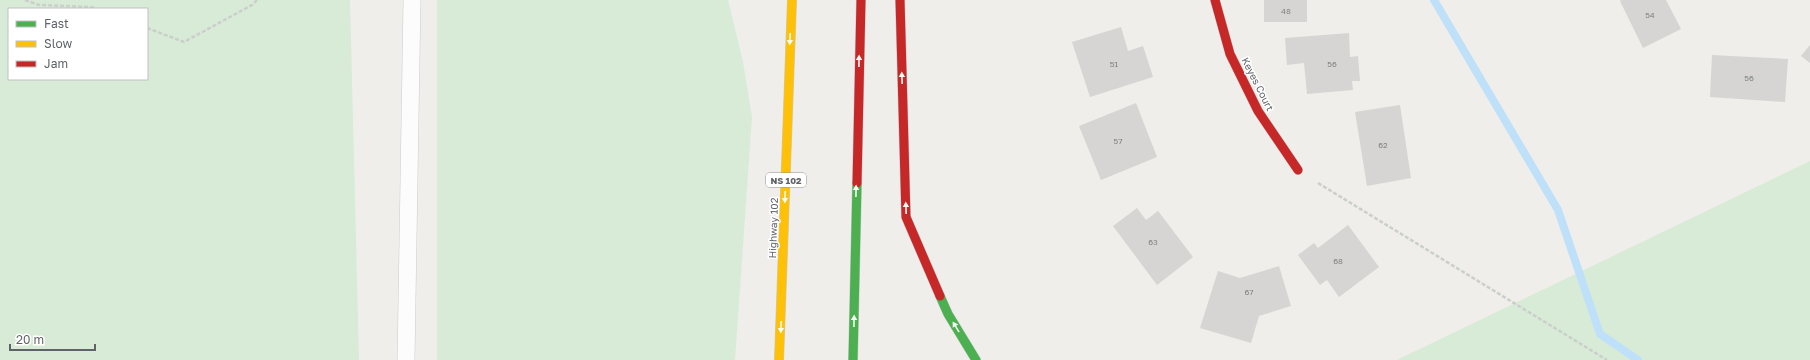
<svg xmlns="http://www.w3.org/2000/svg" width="1810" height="360" font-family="'Golos Text',sans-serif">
<rect width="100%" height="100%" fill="#efeeea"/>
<g fill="#d8ebd6" fill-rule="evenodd">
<path d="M0,0H350L359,360H0ZM9,9H147V79H9Z"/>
<polygon points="437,0 728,0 743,62 752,117 735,360 437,360"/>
<polygon points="1810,161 1810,360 1397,360"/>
</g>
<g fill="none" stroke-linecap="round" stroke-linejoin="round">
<polyline stroke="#bfe0f9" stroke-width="8" points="1434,0 1558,210 1600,334 1638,360"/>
</g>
<g fill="#d6d5d3">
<rect x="1264" y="0" width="43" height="22"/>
<polygon points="1621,0 1666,0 1681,29 1643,48 1620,1"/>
<polygon points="1121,27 1128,51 1143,46 1153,77 1090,97 1072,42"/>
<polygon points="1349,33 1350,57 1358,56 1360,81 1352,81 1353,90 1307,94 1304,63 1287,65 1285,38"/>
<polygon points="1810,45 1810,63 1801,56"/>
<polygon points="1712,55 1788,59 1785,102 1710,97"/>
<polygon points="1136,103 1157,157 1101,180 1079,126"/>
<polygon points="1400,105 1411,178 1367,186 1355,112"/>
<polygon points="1137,208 1146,220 1158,211 1193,257 1157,285 1113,226"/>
<polygon points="1348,225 1379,267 1339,297 1327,280 1320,285 1298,255 1314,243 1318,248"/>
<polygon points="1279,266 1291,306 1259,316 1251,343 1200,328 1218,271 1240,278"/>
</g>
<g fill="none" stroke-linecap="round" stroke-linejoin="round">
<g stroke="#cbcccc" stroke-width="18">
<polyline id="lane" points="406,360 412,0"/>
</g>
<g stroke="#cacacb" stroke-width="10">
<g id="fast">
<polyline points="940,296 948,314 976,360"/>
<polyline points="853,360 857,183"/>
</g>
</g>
<g stroke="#cacacb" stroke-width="10">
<polyline id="slow" points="779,360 792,0"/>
</g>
<g stroke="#cacacb" stroke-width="10">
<g id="jam">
<polyline points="900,0 906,217 940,296"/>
<polyline points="1215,0 1230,54 1258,111 1298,170"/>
<polyline points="857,183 861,0"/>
</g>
</g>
<g stroke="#cacfcc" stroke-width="2.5" stroke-dasharray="4 2" stroke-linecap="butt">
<polyline points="25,0 39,5 91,7 97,9"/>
<polyline points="147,28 184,42 252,5 257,0"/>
<polyline points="1318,183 1607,360"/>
</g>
<use href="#lane" stroke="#fdfcfc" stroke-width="17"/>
<use href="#fast" stroke="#4caf50" stroke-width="9"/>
<use href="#slow" stroke="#ffc107" stroke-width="9"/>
<use href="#jam" stroke="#c62828" stroke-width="9"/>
</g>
<defs><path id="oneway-solid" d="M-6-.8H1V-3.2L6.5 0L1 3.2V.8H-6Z"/></defs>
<g fill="#f6fbf6">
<use href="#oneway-solid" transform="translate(790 39) rotate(92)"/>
<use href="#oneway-solid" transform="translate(859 61) rotate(-89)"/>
<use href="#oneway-solid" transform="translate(902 78) rotate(-92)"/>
<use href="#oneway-solid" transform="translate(856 191) rotate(-89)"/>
<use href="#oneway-solid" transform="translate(785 197) rotate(92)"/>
<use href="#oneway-solid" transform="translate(906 208) rotate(-92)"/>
<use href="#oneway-solid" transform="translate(854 321) rotate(-89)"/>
<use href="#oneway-solid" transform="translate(781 327) rotate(92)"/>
<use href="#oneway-solid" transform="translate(956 327) rotate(-121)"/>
</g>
<g text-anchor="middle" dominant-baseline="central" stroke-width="3" stroke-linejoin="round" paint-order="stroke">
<g font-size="8" fill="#7e8184">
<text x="1286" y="11">48</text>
<text x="1650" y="15">54</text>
<text x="1114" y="64">51</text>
<text x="1332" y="64">56</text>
<text x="1749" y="78">56</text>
<text x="1118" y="141">57</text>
<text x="1383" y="145">62</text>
<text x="1153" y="242">63</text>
<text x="1338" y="261">68</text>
<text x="1249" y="292">67</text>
</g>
<rect fill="#fff" stroke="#8f9295" stroke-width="1" x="766" y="173" width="40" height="14" rx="3"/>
<g font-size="9" font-weight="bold" fill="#5f6368">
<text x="786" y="180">NS 102</text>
</g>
<g font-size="10" fill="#5f6368" stroke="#fff">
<text transform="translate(1258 84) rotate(63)">Keyes Court</text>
<text transform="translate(773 228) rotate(-88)">Highway 102</text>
</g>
</g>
<rect x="8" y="8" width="140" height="72" fill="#ffffff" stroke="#bfc1c3"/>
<rect x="16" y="21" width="20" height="6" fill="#4caf50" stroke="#bfc1c3"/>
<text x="44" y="28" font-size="12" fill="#5f6368">Fast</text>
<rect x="16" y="41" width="20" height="6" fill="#ffc107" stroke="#bfc1c3"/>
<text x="44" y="48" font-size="12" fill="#5f6368">Slow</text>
<rect x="16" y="61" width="20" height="6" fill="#c62828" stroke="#bfc1c3"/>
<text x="44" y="68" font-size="12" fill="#5f6368">Jam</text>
<path d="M10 344v6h85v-6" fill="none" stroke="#5f6368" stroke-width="2"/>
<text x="16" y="344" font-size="12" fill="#5f6368" stroke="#ffffff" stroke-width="3" paint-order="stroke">20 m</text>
</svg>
